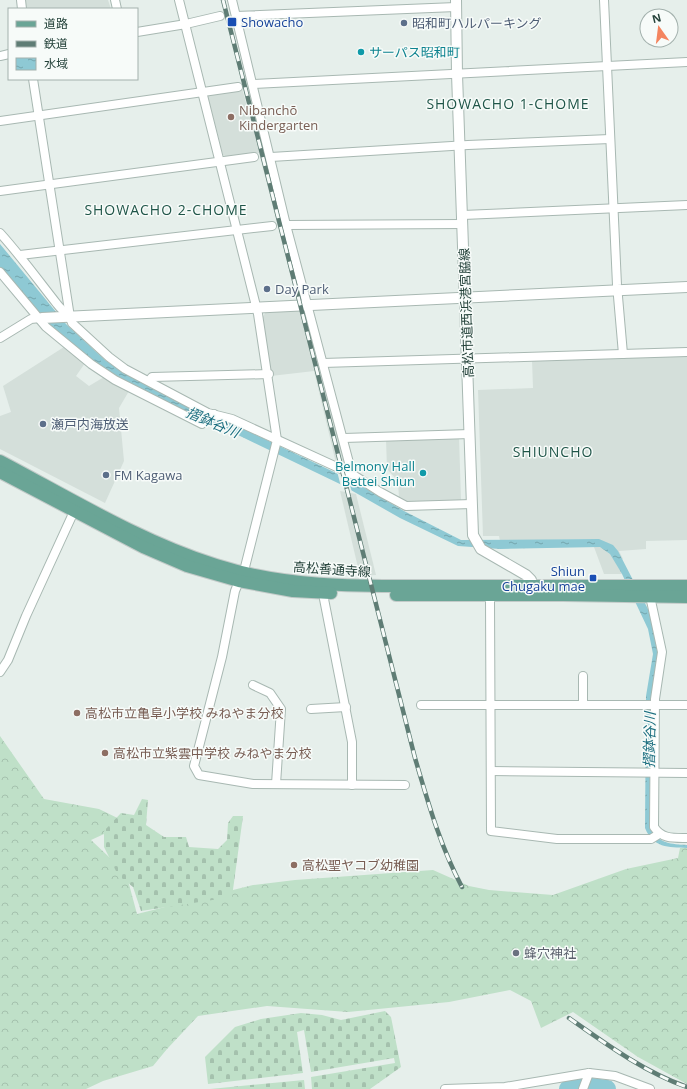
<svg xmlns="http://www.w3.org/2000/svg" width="687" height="1089" font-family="'Open Sans','Noto Sans JP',sans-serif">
<defs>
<pattern id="forest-crowns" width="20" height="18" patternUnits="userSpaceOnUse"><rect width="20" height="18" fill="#bfe0c8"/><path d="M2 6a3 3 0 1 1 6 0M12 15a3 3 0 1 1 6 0" fill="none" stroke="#a4c1ad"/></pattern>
<pattern id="cemetery-stones" width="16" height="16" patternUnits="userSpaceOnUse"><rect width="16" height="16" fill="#bfe0c8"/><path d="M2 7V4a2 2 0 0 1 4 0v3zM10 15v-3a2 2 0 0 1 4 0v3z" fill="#a4c1ad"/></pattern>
<pattern id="water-ripples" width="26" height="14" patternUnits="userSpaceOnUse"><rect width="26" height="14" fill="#8ec9d4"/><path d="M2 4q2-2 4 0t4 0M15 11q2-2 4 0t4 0" fill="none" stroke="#74a5ad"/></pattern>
</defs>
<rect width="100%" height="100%" fill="#e6efeb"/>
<g fill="#d4dfda">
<polygon points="24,0 108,0 111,9 25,9"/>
<polygon points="242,88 256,140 263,138 305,299 297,300 259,153 228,157 223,155 207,93"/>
<polygon points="307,309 347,466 344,468 336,463 314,371 271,376 263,317 265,313"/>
<polygon points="64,347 85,363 76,376 89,386 104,377 129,391 119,408 124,461 105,503 0,449 0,416 11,412 3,386"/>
<polygon points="687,355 687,540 646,541 646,549 619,551 623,559 616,563 622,574 604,574 591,539 500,541 499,536 483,536 478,390 533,388 532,360"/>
<polygon points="459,436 461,501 406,503 399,499 398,481 387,469 386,439"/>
<polygon points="340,491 356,494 376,575 360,576"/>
</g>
<polygon fill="url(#forest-crowns)" points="0,736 44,799 99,809 138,828 115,829 91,840 126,873 137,914 253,885 295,880 433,870 469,886 489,890 553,895 626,869 678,858 680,848 687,848 687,1084 638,1057 573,1012 541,1028 531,1001 510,990 449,1002 348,1012 267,1006 198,1016 167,1049 153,1066 103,1081 86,1089 0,1089"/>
<g fill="url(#cemetery-stones)">
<polygon points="142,799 148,800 146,825 164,837 186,837 189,847 218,849 227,840 228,823 233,816 243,816 232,897 141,911 133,887 118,875 104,847 104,831 121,813 134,815"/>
<polygon points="385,1011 391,1017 401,1067 370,1089 312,1089 311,1077 395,1063 394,1058 311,1072 304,1030 297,1032 303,1073 208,1084 205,1057 235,1027 261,1019 301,1013 322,1015 341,1020"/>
<polygon points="304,1080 305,1089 210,1089"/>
</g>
<path fill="url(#water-ripples)" d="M0,244L66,324L105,360L122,372L194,409L233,424L332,471L365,488L404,511L461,540L599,539L613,545L618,551L649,611L658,653L651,697V829C660,844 671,844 687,845V848C668,847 653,848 645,828L646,696L653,654L648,629L622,574L610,554L600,547L500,549L458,546L400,518L342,485L240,436L201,420L122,380L85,356L48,325L0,267Z"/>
<polygon fill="#e6efeb" points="337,471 348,477 352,493 341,487"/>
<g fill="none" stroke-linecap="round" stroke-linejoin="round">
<polyline stroke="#8ec9d4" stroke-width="18" points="568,1089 591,1087 607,1089"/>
<g stroke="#a8b8b2" stroke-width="10">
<g id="minor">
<polyline points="21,0 22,9"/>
<polyline points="115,0 117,9"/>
<polyline points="179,0 258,314 277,440 245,567 235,591 222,657 194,766 199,775 253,784 405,785"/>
<polyline points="232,0 286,225 352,474"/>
<polyline points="604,0 617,285 623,354"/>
<polyline points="236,16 456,7"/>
<polyline points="137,32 186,24 220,16"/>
<polyline points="0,56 9,54"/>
<polyline points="33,79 70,317"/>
<polyline points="253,84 687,62"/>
<polyline points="0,121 238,87"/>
<polyline points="271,157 468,145 610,139"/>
<polyline points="0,191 254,157"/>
<polyline points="463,215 687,205"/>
<polyline points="286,225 463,224"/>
<path d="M0,233C20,255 38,280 57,304C62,311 69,314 72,323L109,357L125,369L208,413L232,419L352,474L380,492L406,506L472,504"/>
<polyline points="20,255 272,226"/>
<polyline points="0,272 46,327 91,364 115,380 202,424 214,414"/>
<polyline points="0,338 31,319 40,318"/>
<polyline points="323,363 687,352"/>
<polyline points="149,381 152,377 269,374"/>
<polyline points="344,438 470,434"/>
<path d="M650,596L662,652L655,699L654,827C662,839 673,838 687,838"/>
<polyline points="324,599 352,742 352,785"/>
<polyline points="490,599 491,831 557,839 651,839 659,834"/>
<polyline points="0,672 8,660 26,616 76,507"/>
<polyline points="253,685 270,693 281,709 276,784"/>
<polyline points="583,704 583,676"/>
<polyline points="421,705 687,705"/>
<polyline points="311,709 346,707"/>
<polyline points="491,771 687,773"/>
<polyline points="445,1089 505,1087 589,1073 615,1076 650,1089"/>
<polyline points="583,1089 589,1073"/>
</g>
</g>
<g stroke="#a8b8b2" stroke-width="12">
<g id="tertiary">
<polyline points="456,0 457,74 473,535 481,549 526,575 531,580 532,593"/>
<polyline points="42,318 687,287"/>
</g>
</g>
<g stroke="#c2cac8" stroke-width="14">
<g id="primary">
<path d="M0,461C70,498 140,541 216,565C291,589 370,586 447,586C527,586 607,586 687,586"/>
<polyline points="0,472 143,547 187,566 239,581 293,591 331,593"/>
<polyline points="396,595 563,595 687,597"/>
</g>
</g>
<use href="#minor" stroke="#fff" stroke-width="8"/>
<use href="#tertiary" stroke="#fff" stroke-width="10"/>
<use href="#primary" stroke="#6aa596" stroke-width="12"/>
<g stroke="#5f7d75" stroke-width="4.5">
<g id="rail">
<path d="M223,0L415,758C428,802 440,846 462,887"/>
<path d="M569,1018C606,1044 644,1072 687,1087"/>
</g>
</g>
<use href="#rail" stroke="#f7fbf9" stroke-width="3" stroke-dasharray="9" stroke-linecap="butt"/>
</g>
<g fill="#1a4fb4" stroke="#f7fbf9" stroke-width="1.5">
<rect x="227" y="17" width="10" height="10" rx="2"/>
<rect x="589" y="574" width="8" height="8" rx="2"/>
</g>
<g fill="#5c6f8a" stroke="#f7fbf9" stroke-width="1.5">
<circle cx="404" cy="23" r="4"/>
<circle cx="267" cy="289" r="4"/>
<circle cx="43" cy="424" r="4"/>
<circle cx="106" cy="475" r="4"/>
</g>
<g fill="#0f9aa8" stroke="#f7fbf9" stroke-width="1.5">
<circle cx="361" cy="52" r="4"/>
<circle cx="423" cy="473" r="4"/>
</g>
<g fill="#8d6e63" stroke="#f7fbf9" stroke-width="1.5">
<circle cx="231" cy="117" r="4"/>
<circle cx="77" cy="713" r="4"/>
<circle cx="105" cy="753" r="4"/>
<circle cx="294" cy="865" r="4"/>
</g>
<circle fill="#6b7280" stroke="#f7fbf9" stroke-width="1.5" cx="516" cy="953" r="4"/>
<g text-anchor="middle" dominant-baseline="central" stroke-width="3" stroke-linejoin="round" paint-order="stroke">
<g font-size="13" fill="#164399" stroke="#f7fbf9" text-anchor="start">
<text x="241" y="22">Showacho</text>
<text x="585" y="571" text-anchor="end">Shiun<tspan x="585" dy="15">Chugaku mae</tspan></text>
</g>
<g font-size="13" fill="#4e5e75" stroke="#f7fbf9" text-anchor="start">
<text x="412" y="23">昭和町ハルパーキング</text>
<text x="275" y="289">Day Park</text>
<text x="51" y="424">瀬戸内海放送</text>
<text x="114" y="475">FM Kagawa</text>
</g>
<g font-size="13" fill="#0d838f" stroke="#f7fbf9" text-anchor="start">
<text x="369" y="52">サーパス昭和町</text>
<text x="415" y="466" text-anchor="end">Belmony Hall<tspan x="415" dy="15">Bettei Shiun</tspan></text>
</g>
<g font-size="13" fill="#785e54" stroke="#f7fbf9" text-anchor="start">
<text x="239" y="110">Nibanchō<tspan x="239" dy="15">Kindergarten</tspan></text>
<text x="85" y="713">高松市立亀阜小学校 みねやま分校</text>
<text x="113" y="753">高松市立紫雲中学校 みねやま分校</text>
<text x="302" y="865">高松聖ヤコブ幼稚園</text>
</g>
<g font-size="13" fill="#24423a" stroke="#f7fbf9">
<text transform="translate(466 313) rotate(-92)">高松市道西浜港宮脇線</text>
<text transform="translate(332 569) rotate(4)">高松善通寺線</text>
</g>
<g font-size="13" fill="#5b616d" stroke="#f7fbf9" text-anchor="start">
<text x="524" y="953">蜂穴神社</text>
</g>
<g font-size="14" letter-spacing="1" fill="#1f5548" stroke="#f7fbf9">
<text x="508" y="103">SHOWACHO 1-CHOME</text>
<text x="166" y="209">SHOWACHO 2-CHOME</text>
<text x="553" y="451">SHIUNCHO</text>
</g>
<g font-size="14" font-style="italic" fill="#1c6f80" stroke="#f7fbf9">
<text transform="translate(213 422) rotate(23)">摺鉢谷川</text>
<text transform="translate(649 740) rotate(-89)">摺鉢谷川</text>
</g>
</g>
<rect x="8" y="8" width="130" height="72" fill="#f7fbf9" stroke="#a3b1ad"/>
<rect x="16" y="21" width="20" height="6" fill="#6aa596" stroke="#a3b1ad"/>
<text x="44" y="28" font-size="12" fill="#24423a">道路</text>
<rect x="16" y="41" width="20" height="6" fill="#5f7d75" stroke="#a3b1ad"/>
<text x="44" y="48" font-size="12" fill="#24423a">鉄道</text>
<rect x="16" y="58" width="20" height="12" fill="url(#water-ripples)" stroke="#a3b1ad"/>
<text x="44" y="68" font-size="12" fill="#24423a">水域</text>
<g transform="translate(659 28) rotate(346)"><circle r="19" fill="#f7fbf9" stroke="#a3b1ad"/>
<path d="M0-3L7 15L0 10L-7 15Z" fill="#f4845f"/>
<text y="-6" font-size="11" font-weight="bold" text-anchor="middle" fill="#24423a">N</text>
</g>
</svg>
